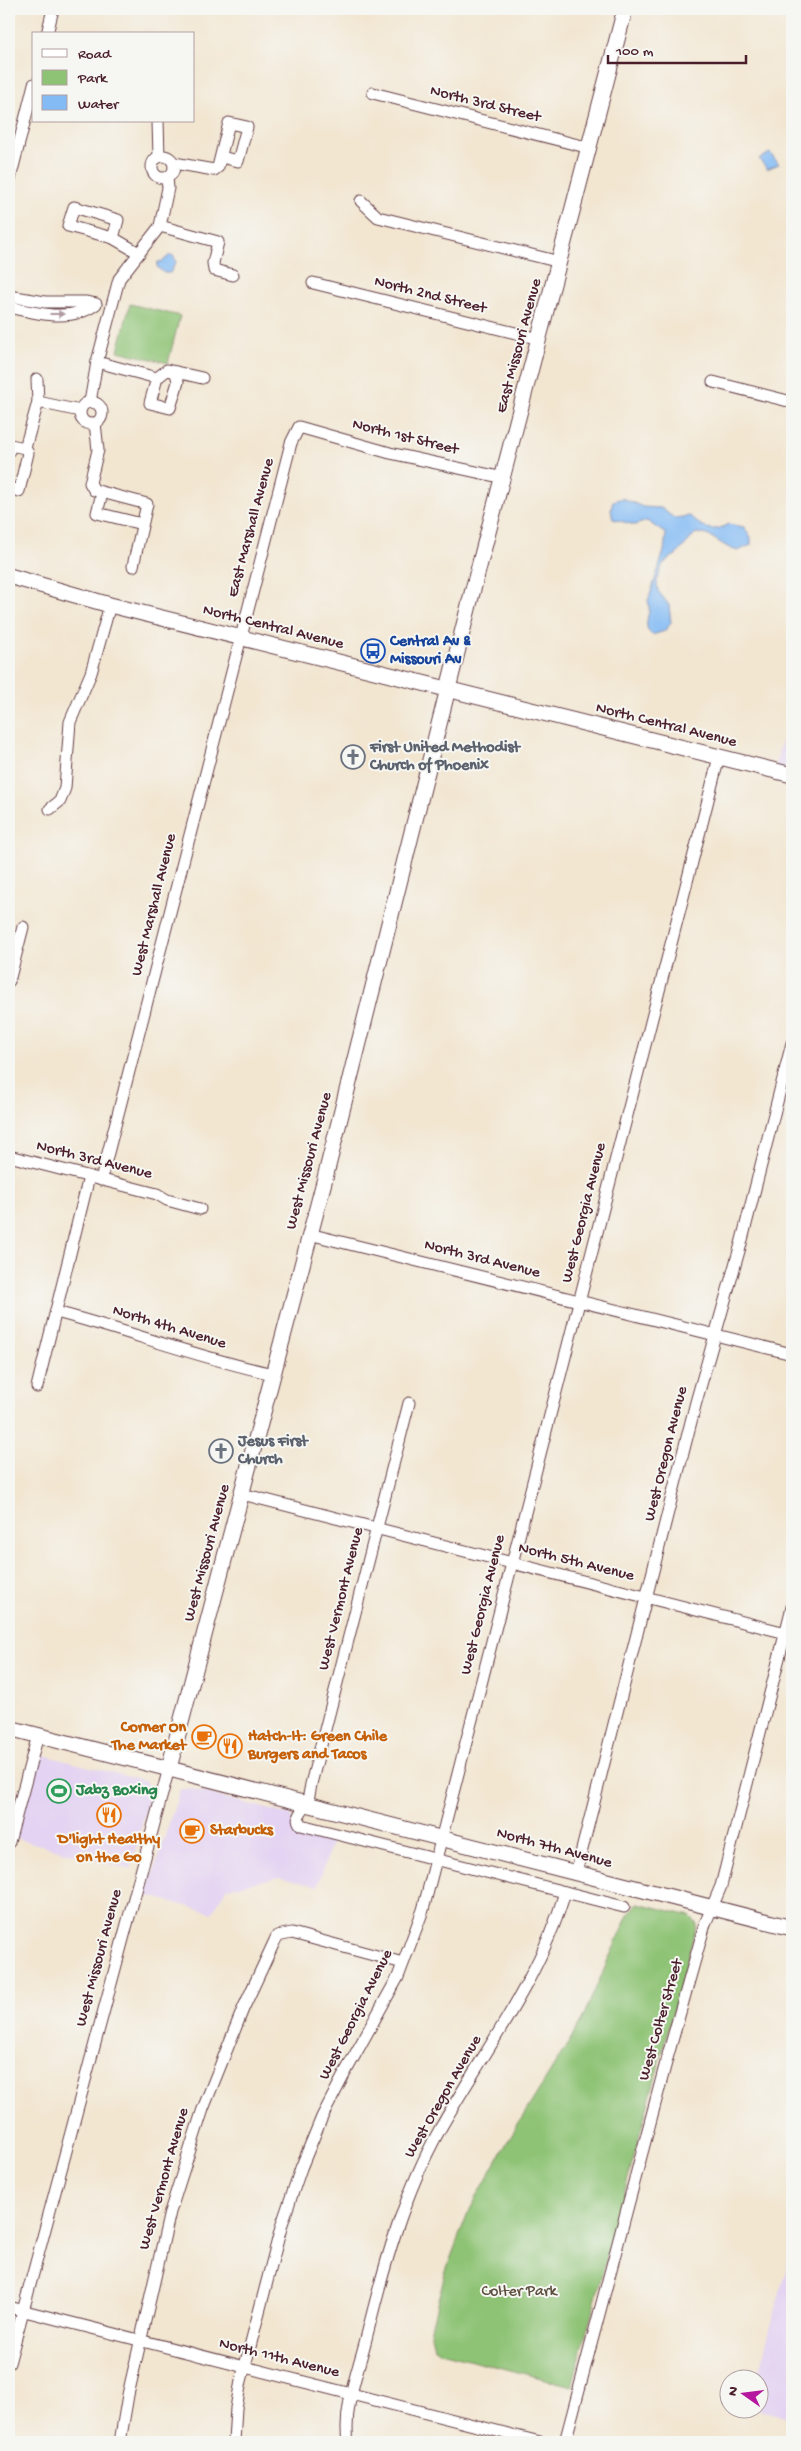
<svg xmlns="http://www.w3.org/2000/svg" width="801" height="2451" font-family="'Gochi Hand',sans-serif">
<rect width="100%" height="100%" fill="#f6f6f2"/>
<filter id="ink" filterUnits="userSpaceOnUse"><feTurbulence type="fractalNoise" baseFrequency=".02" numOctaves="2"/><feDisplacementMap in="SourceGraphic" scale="10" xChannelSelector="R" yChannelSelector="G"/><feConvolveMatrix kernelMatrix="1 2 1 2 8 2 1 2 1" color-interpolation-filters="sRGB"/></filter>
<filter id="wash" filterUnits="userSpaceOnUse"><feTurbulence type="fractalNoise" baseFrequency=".0096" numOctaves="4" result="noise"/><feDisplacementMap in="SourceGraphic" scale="20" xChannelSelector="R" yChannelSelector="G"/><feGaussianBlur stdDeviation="1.12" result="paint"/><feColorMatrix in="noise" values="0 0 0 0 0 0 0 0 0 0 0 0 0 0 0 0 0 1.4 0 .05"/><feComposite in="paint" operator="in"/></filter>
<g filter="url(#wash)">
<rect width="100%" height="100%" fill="#f2e6d1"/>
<g fill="#e4d3f2">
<polygon points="792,702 792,776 774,771"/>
<polygon points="39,1754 145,1781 150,1790 131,1870 15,1838"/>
<polygon points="180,1789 191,1789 290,1815 296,1828 332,1842 318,1886 280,1877 227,1888 212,1913 146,1895"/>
<polygon points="792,2247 792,2418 756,2409 758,2408 757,2378"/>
</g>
<g fill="#8ec375" stroke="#6c7150">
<polygon points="130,304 180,316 168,363 118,351"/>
<polygon points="638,1903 690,1916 696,1922 696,1927 572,2386 441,2352 434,2347 430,2332 445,2273 467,2215 510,2137 580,2024 628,1915"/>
</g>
<g fill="#84bbf4" stroke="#676d90">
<polygon points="770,153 779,164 767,169 759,159"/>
<polygon points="170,255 174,256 176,262 170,273 164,273 157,267 158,262 163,261"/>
<path d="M622,498L643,507L661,508L674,518L690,516C702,528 713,534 728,524L744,527L751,538V545L738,551C721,547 713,533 696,533L676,555L668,559L662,566L657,581L658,591L669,605L671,623L665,631L652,635C640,624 653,614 648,601L664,551L666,534L647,521L635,525L613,519L611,510L613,501Z"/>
</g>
</g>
<g filter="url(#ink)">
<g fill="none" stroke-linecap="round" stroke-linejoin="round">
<g stroke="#633d44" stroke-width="13">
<g id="minor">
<polyline points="47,34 53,9"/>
<polyline points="373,93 590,148"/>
<polyline points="158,121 159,157"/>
<circle cx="163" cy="167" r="11"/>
<polyline points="174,163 214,170 218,167 229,123 247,127 238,161 221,157"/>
<polyline points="9,183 34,84"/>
<polyline points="361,201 378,217 560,262"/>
<polyline points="160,226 218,242 213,263 214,270 233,275"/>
<polyline points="113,238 118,220 74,207 68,226 113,238 139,253"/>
<polyline points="313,283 540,339"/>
<path d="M9,296L45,302H85L96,304C72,323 36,313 9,307"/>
<polyline points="97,362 157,378 150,403 170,408 178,382 176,372"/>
<polyline points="157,378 167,370 202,378"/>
<polyline points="37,379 38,402 80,411"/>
<polyline points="713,382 792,402"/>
<circle cx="91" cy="413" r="11"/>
<polyline points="90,402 97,362 119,279 160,226 168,188 167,178"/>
<polyline points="95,423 98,450 90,483 94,490 147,504 133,566"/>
<polyline points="9,451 10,445 25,448"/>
<polyline points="9,488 19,491 28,453 25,448 38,402"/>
<polyline points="102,493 97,513 142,524"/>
<polyline points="50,809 60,801 65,788 70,722 91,673 110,605"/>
<polyline points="9,981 23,927"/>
<polyline points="9,1156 157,1194 167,1200 200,1209"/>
<polyline points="101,1180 291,443 299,427 390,453 504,478"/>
<polyline points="309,1234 792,1354"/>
<path d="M56,1312C129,1331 199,1358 273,1374"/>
<polyline points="37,1387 89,1177"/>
<path d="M409,1403L311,1784C310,1790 309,1798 306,1804C302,1812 294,1817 301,1825L624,1907"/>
<polyline points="242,1494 786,1633"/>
<polyline points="9,1842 38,1735"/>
<polyline points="576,1873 696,1402 741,1244 792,1043"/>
<polyline points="9,2307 540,2442"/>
<polyline points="9,2363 169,1768"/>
<polyline points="120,2442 128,2395 170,2212 203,2109 243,2009 277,1936 292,1933 403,1963"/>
<polyline points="234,2442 236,2408 241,2381 282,2224 301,2168 322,2117 346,2071 398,1977 423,1910 719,757"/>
<path d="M348,2442C343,2408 358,2371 366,2339C384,2266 403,2195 440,2129C484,2051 540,1979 565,1892"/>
<polyline points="565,2442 668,2055 705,1924 721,1886 792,1607"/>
</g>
</g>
<g stroke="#633d44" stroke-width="17">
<g id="major">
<polyline points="9,576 110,605 792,775"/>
<polyline points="9,1728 792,1928"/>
<polyline points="169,1768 325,1178 470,601 625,9"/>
</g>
</g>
<use href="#minor" stroke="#fff" stroke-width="11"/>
<use href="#major" stroke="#fff" stroke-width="15"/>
</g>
<defs><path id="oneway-solid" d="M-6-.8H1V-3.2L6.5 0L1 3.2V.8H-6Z" transform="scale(1.25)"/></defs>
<use fill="#ae9aa0" href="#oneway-solid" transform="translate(57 314)"/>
</g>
<defs>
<g id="bus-ring" transform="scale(1.25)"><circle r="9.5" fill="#f6f6f2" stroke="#1a4fb4" stroke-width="1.5"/><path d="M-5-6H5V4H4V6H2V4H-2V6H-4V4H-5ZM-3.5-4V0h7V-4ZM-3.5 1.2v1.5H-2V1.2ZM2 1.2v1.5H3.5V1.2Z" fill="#1a4fb4"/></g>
<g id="church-ring" transform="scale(1.25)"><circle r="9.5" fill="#f6f6f2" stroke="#6b7280" stroke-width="1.5"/><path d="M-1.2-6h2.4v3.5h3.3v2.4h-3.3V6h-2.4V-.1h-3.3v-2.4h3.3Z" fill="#6b7280"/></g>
<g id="cafe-ring" transform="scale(1.25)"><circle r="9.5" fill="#f6f6f2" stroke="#e8710a" stroke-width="1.5"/><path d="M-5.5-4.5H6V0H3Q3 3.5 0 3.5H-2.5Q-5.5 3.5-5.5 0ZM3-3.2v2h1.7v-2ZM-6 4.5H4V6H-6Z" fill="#e8710a"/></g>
<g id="restaurant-ring" transform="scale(1.25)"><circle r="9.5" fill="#f6f6f2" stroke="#e8710a" stroke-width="1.5"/><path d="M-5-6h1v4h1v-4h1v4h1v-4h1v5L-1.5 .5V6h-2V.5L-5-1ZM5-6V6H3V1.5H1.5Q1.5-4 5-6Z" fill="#e8710a"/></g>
<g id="stadium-ring" transform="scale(1.25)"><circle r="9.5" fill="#f6f6f2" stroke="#2e9e5b" stroke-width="1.5"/><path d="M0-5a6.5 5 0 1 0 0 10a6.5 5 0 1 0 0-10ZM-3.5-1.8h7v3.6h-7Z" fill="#2e9e5b"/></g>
</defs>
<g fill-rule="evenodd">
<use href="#bus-ring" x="373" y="651"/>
<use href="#church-ring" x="353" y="757"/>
<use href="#church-ring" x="221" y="1451"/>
<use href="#cafe-ring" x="204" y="1737"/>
<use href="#restaurant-ring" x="230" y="1746"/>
<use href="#stadium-ring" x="59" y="1791"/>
<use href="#restaurant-ring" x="109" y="1815"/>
<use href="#cafe-ring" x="192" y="1831"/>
</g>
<g text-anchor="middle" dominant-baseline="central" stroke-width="4" stroke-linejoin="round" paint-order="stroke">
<g font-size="16" fill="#4a1f2b" stroke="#f6f6f2">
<text transform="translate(485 105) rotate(14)">North 3rd Street</text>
<text transform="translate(430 296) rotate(14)">North 2nd Street</text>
<text transform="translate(520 346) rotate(-75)">East Missouri Avenue</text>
<text transform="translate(405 438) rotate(14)">North 1st Street</text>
<text transform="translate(252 528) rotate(-75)">East Marshall Avenue</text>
<text transform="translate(273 628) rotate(14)">North Central Avenue</text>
<text transform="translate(666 726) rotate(14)">North Central Avenue</text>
<text transform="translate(155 905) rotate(-76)">West Marshall Avenue</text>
<text transform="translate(94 1161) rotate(14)">North 3rd Avenue</text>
<text transform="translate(310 1161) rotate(-75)">West Missouri Avenue</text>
<text transform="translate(585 1213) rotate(-76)">West Georgia Avenue</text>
<text transform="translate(482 1260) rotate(14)">North 3rd Avenue</text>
<text transform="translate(169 1328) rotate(17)">North 4th Avenue</text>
<text transform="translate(667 1454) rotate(-76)">West Oregon Avenue</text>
<text transform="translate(208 1553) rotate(-75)">West Missouri Avenue</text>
<text transform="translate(576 1563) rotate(14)">North 5th Avenue</text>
<text transform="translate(342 1599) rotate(-76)">West Vermont Avenue</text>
<text transform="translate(484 1605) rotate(-76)">West Georgia Avenue</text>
<text transform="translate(554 1849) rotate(15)">North 7th Avenue</text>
<text transform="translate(100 1958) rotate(-75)">West Missouri Avenue</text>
<text transform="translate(357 2015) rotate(-63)">West Georgia Avenue</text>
<text transform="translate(662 2020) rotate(-74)">West Colter Street</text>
<text transform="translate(444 2097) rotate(-60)">West Oregon Avenue</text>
<text transform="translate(165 2179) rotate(-74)">West Vermont Avenue</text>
<text transform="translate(279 2359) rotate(14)">North 11th Avenue</text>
</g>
<g font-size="16" font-weight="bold" fill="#164399" stroke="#f6f6f2" text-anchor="start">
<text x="390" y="642">Central Av &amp;<tspan x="390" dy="18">Missouri Av</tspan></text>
</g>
<g font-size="16" font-weight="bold" fill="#5b616d" stroke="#f6f6f2" text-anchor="start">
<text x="370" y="748">First United Methodist<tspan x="370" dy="18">Church of Phoenix</tspan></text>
<text x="238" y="1442">Jesus First<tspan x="238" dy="18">Church</tspan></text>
</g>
<g font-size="16" font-weight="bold" fill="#c56008" stroke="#f6f6f2" text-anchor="start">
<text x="186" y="1728" text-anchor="end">Corner On<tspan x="186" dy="18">The Market</tspan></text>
<text x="248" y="1737">Hatch-It: Green Chile<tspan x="248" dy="18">Burgers and Tacos</tspan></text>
<text x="210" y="1831">Starbucks</text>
<text x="109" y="1840" text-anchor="middle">D'light Healthy<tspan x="109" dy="18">on the Go</tspan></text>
</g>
<g font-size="16" font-weight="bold" fill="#27864d" stroke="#f6f6f2" text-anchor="start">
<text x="76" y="1791">Jabz Boxing</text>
</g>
<g font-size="16" fill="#5e5041" stroke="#f6f6f2">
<text x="519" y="2292">Colter Park</text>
</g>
</g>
<rect width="801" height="2451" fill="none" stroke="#f6f6f2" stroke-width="30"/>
<rect x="32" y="32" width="162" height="90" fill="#f6f6f2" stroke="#b1a0a2"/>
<rect x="42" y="49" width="25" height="8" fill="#ffffff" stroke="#b1a0a2"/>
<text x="78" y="58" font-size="15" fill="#4a1f2b">Road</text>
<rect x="42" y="70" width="25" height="15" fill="#8ec375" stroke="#b1a0a2"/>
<text x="78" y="82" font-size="15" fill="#4a1f2b">Park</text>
<rect x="42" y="95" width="25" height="15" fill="#84bbf4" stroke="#b1a0a2"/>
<text x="78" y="108" font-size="15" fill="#4a1f2b">Water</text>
<g transform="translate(744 2394) rotate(284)"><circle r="24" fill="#f6f6f2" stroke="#b1a0a2"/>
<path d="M0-4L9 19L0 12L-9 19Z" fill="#b5179e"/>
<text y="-8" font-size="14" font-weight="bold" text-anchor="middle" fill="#4a1f2b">N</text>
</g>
<path d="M608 55v8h138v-8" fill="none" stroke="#4a1f2b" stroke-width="2.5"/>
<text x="616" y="55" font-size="15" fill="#4a1f2b" stroke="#f6f6f2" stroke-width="4" paint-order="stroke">100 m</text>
</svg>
